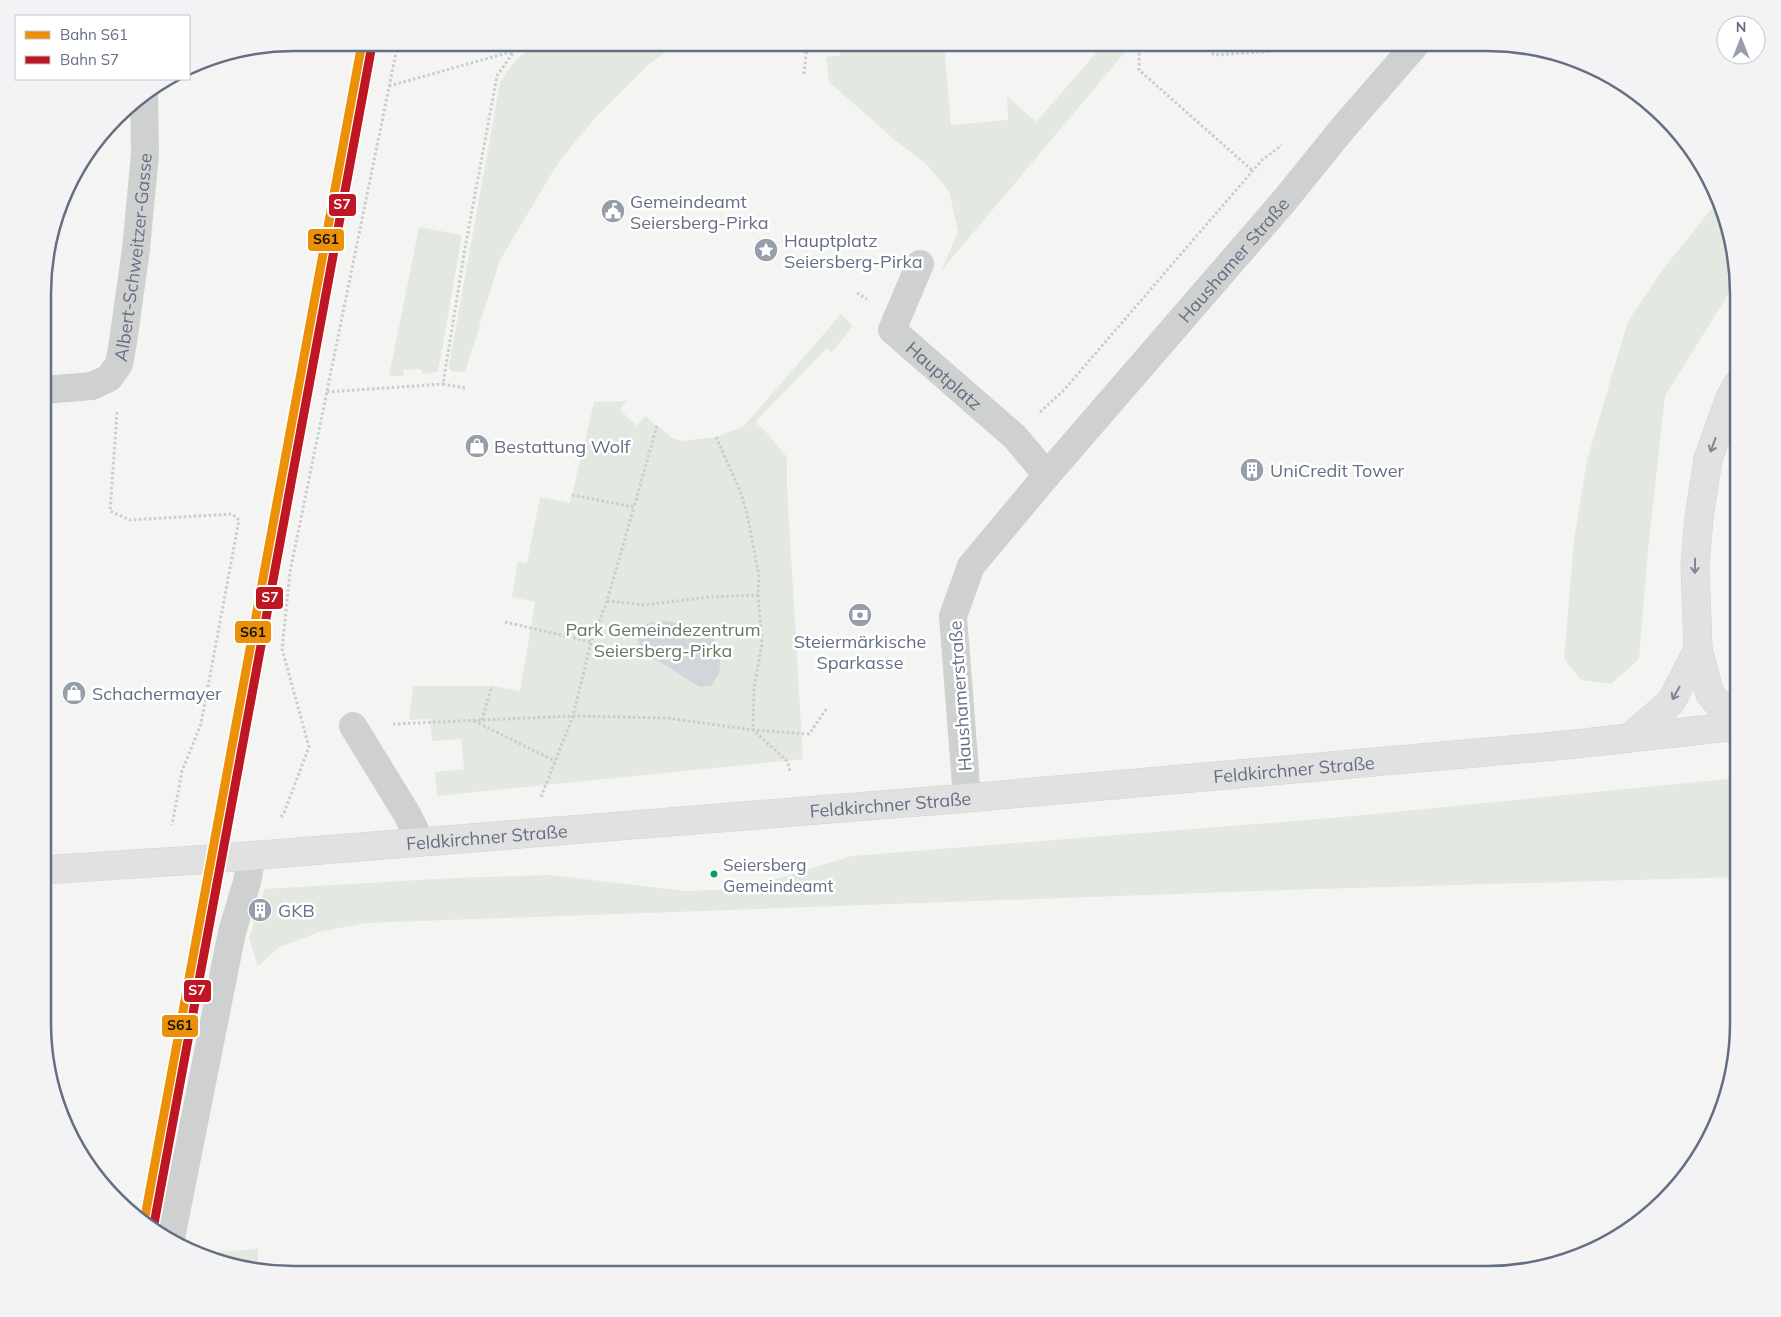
<svg xmlns="http://www.w3.org/2000/svg" width="1781" height="1317" font-family="Mulish,sans-serif">
<rect width="100%" height="100%" fill="#f4f5f3"/>
<g fill="#e3e8e1">
<polygon points="415,43 514,43 489,51 415,44"/>
<path d="M539,43H678L648,65L594,119L558,163L500,260L465,372H453L449,369V365L500,83C513,62 518,56 539,43Z"/>
<polygon points="839,43 944,43 951,125 1008,120 1007,96 1036,122 1105,43 1132,44 941,271 958,232 949,191 927,165 896,141 829,82 826,57 841,55"/>
<polygon points="1719,203 1734,245 1737,280 1665,396 1648,550 1639,659 1611,684 1581,680 1564,659 1574,540 1587,460 1628,321 1661,272 1713,207"/>
<polygon points="419,227 462,235 438,372 423,374 421,369 403,370 404,376 389,376"/>
<polygon points="841,314 853,326 832,352 827,348 755,422 765,431 787,457 787,487 803,759 437,796 435,772 464,769 461,739 432,741 430,719 409,720 413,686 492,686 520,691 535,602 512,597 518,562 527,563 540,497 570,503 594,402 627,401 620,410 637,426 645,416 671,437 681,441 716,437 744,426"/>
<polygon points="1738,778 1738,877 1284,890 366,923 319,932 280,947 258,966 249,938 265,889 453,878 550,875 685,891 743,889 852,856 1332,818"/>
<polygon points="258,1249 258,1269 196,1254 257,1249"/>
</g>
<polygon fill="#d0d6da" points="665,621 686,625 713,637 721,654 719,674 711,686 700,687 660,662 641,654 638,639 647,623"/>
<g fill="none" stroke-linecap="round" stroke-linejoin="round">
<g stroke="#d0d2d2" stroke-width="29">
<g id="secondary">
<path id="s4" d="M43,870L211,859L967,798L1566,745L1738,726"/>
</g>
</g>
<g stroke="#d1d2d2" stroke-width="29">
<g id="highway">
<polyline points="1738,724 1737,726 1710,694 1698,649 1695,566 1699,518 1708,459 1730,398 1738,384"/>
<polyline points="1629,738 1671,702 1698,649"/>
</g>
</g>
<g stroke="#cbcccd" stroke-width="3" stroke-dasharray="2.5 2.5" stroke-linecap="butt">
<polyline points="797,43 806,54"/>
<polyline points="1139,43 1139,70 1253,171"/>
<polyline points="1201,43 1214,55 1363,45 1367,48"/>
<polyline points="804,74 806,54 811,43"/>
<polyline points="389,86 514,51"/>
<polyline points="857,293 867,299"/>
<polyline points="465,388 443,384 465,248 497,76 514,51 531,43"/>
<polyline points="327,392 443,384"/>
<polyline points="117,412 110,511 130,520 232,514 239,520 201,724 182,771 173,820 171,825"/>
<polyline points="1040,412 1064,390 1262,160 1282,145"/>
<polyline points="716,437 741,493 747,514 759,576 758,595 762,644 754,688 753,730 787,761 790,771"/>
<polyline points="572,495 634,507 657,426"/>
<polyline points="607,601 645,605 709,597 758,595"/>
<polyline points="505,622 591,642"/>
<polyline points="482,720 492,686"/>
<polyline points="474,721 555,761"/>
<polyline points="393,724 573,716 667,718 753,730 809,734 827,708"/>
<polyline points="541,797 573,716 591,642 607,601 634,507"/>
<polyline points="281,817 284,813 309,747 282,649 290,572 398,43"/>
</g>
<g stroke="#cfd0d0" stroke-width="28">
<path id="s1" d="M920,264L892,330L1015,437L1047,475"/>
<path id="s2" d="M44,390L92,386L109,378L119,364L123,342L136,249L145,154L144,96"/>
<polyline points="353,726 407,814 421,842"/>
<path id="s3" d="M967,798L953,616L971,566L1047,475L1284,201L1343,128L1417,43"/>
<polyline points="171,1238 232,932 247,882 252,856"/>
</g>
<use href="#secondary" stroke="#e1e1e2" stroke-width="28"/>
<use href="#highway" stroke="#e1e1e2" stroke-width="28"/>
<g stroke="#fff" stroke-width="12">
<polyline id="rail-1" points="144,1222 362,43"/>
</g>
<g stroke="#fff" stroke-width="12">
<polyline id="rail-2" points="154,1224 372,45"/>
</g>
<use href="#rail-1" stroke="#ec9007" stroke-width="9"/>
<use href="#rail-2" stroke="#be1622" stroke-width="9"/>
</g>
<defs><path id="oneway-shaft" d="M-6 0H5M1.5-3L5.5 0L1.5 3" fill="none" stroke-width="1.6" stroke-linecap="round" stroke-linejoin="round" transform="scale(1.25)"/></defs>
<g stroke="#7d8697">
<use href="#oneway-shaft" transform="translate(1713 445) rotate(110)"/>
<use href="#oneway-shaft" transform="translate(1695 566) rotate(91)"/>
<use href="#oneway-shaft" transform="translate(1676 693) rotate(119)"/>
</g>
<defs>
<g id="civic-disc" transform="scale(1.25)"><circle r="9.5" fill="#969eab" stroke="#fff"/><path d="M-.6-6.5H3V-4.5H.6V-3L4-1V1h2V6H-6V1h2V-1L-.6-3ZM-1.2 2.5V6h2.4V2.5Z" fill="#fff"/></g>
<g id="sight-disc" transform="scale(1.25)"><circle r="9.5" fill="#969eab" stroke="#fff"/><path d="M0-6L1.8-2.2L6-1.7L2.9 1.2L3.7 5.4L0 3.3L-3.7 5.4L-2.9 1.2L-6-1.7L-1.8-2.2Z" fill="#fff"/></g>
<g id="shop-disc" transform="scale(1.25)"><circle r="9.5" fill="#969eab" stroke="#fff"/><path d="M-5-2.5h2.3a2.7 3.5 0 0 1 5.4 0H5L5.5 6h-11ZM-1.5-2.5h3a1.5 2.3 0 0 0-3 0Z" fill="#fff"/></g>
<g id="building-disc" transform="scale(1.25)"><circle r="9.5" fill="#969eab" stroke="#fff"/><path d="M-4-6H4V6H1V3H-1V6H-4ZM-2.5-4.3h1.7v1.8h-1.7ZM.8-4.3h1.7v1.8H.8ZM-2.5-1h1.7V.8h-1.7ZM.8-1h1.7V.8H.8Z" fill="#fff"/></g>
<g id="bank-disc" transform="scale(1.25)"><circle r="9.5" fill="#969eab" stroke="#fff"/><path d="M-6-4H6V4H-6ZM0-2.3a2.3 2.3 0 1 0 0 4.6a2.3 2.3 0 1 0 0-4.6Z" fill="#fff"/></g>
</defs>
<g fill-rule="evenodd">
<use href="#civic-disc" x="613" y="211"/>
<use href="#sight-disc" x="766" y="250"/>
<use href="#shop-disc" x="477" y="446"/>
<use href="#building-disc" x="1252" y="470"/>
<use href="#bank-disc" x="860" y="615"/>
<use href="#shop-disc" x="74" y="693"/>
<use href="#building-disc" x="260" y="910"/>
</g>
<circle fill="#00a651" stroke="#fff" stroke-width="2" cx="714" cy="874" r="4.5"/>
<g text-anchor="middle" dominant-baseline="central" stroke-width="5" stroke-linejoin="round" paint-order="stroke">
<g font-size="17" fill="#646f84" stroke="#fff" text-anchor="start">
<text x="723" y="864">Seiersberg<tspan x="723" dy="21">Gemeindeamt</tspan></text>
</g>
<g font-size="18" fill="#646f84" stroke="#fff" text-anchor="start">
<text x="630" y="201">Gemeindeamt<tspan x="630" dy="21">Seiersberg-Pirka</tspan></text>
<text x="784" y="240">Hauptplatz<tspan x="784" dy="21">Seiersberg-Pirka</tspan></text>
<text x="494" y="446">Bestattung Wolf</text>
<text x="1270" y="470">UniCredit Tower</text>
<text x="860" y="641" text-anchor="middle">Steiermärkische<tspan x="860" dy="21">Sparkasse</tspan></text>
<text x="92" y="693">Schachermayer</text>
<text x="278" y="910">GKB</text>
</g>
<g font-size="18" fill="#646f84" stroke="#fff">
<text stroke="none"><textPath href="#s2" startOffset="192">Albert-Schweitzer-Gasse</textPath></text>
<text stroke="none"><textPath href="#s3" startOffset="639">Haushamer Straße</textPath></text>
<text stroke="none"><textPath href="#s1" startOffset="141">Hauptplatz</textPath></text>
<text transform="translate(960 696) rotate(-94)">Haushamerstraße</text>
<text stroke="none"><textPath href="#s4" startOffset="1255">Feldkirchner Straße</textPath></text>
<text stroke="none"><textPath href="#s4" startOffset="850">Feldkirchner Straße</textPath></text>
<text stroke="none"><textPath href="#s4" startOffset="445">Feldkirchner Straße</textPath></text>
</g>
<g font-size="18" fill="#637b63" stroke="#fff">
<text x="663" y="629">Park Gemeindezentrum<tspan x="663" dy="21">Seiersberg-Pirka</tspan></text>
</g>
</g>
<path d="M0 0H1781V1317H0ZM294 51H1487A243 243 0 0 1 1730 294V1023A243 243 0 0 1 1487 1266H294A243 243 0 0 1 51 1023V294A243 243 0 0 1 294 51Z" fill="#f3f3f5" fill-rule="evenodd"/>
<path fill="none" stroke="#646f84" stroke-width="2.5" d="M294 51H1487A243 243 0 0 1 1730 294V1023A243 243 0 0 1 1487 1266H294A243 243 0 0 1 51 1023V294A243 243 0 0 1 294 51Z"/>
<g stroke="#fff" stroke-width="2">
<rect x="328" y="193" width="29" height="24" rx="5" fill="#be1622"/>
<rect x="307" y="228" width="38" height="24" rx="5" fill="#ec9007"/>
<rect x="255" y="586" width="29" height="24" rx="5" fill="#be1622"/>
<rect x="234" y="620" width="38" height="24" rx="5" fill="#ec9007"/>
<rect x="183" y="979" width="29" height="24" rx="5" fill="#be1622"/>
<rect x="161" y="1014" width="38" height="24" rx="5" fill="#ec9007"/>
</g>
<g font-size="14" text-anchor="middle" font-weight="bold" fill="#fff">
<text x="342" y="209">S7</text>
<text x="270" y="602">S7</text>
<text x="197" y="995">S7</text>
</g>
<g font-size="14" text-anchor="middle" font-weight="bold" fill="#111">
<text x="326" y="244">S61</text>
<text x="253" y="637">S61</text>
<text x="180" y="1030">S61</text>
</g>
<rect x="15" y="15" width="175" height="65" fill="#ffffff" stroke="#c1c5ce"/>
<rect x="25" y="31" width="25" height="8" fill="#ec9007" stroke="#c1c5ce"/>
<text x="60" y="40" font-size="15" fill="#646f84">Bahn S61</text>
<rect x="25" y="56" width="25" height="8" fill="#be1622" stroke="#c1c5ce"/>
<text x="60" y="65" font-size="15" fill="#646f84">Bahn S7</text>
<g transform="translate(1741 40)"><circle r="24" fill="#ffffff" stroke="#c1c5ce"/>
<path d="M0-4L9 19L0 12L-9 19Z" fill="#969eab"/>
<text y="-8" font-size="14" font-weight="bold" text-anchor="middle" fill="#646f84">N</text>
</g>
</svg>
